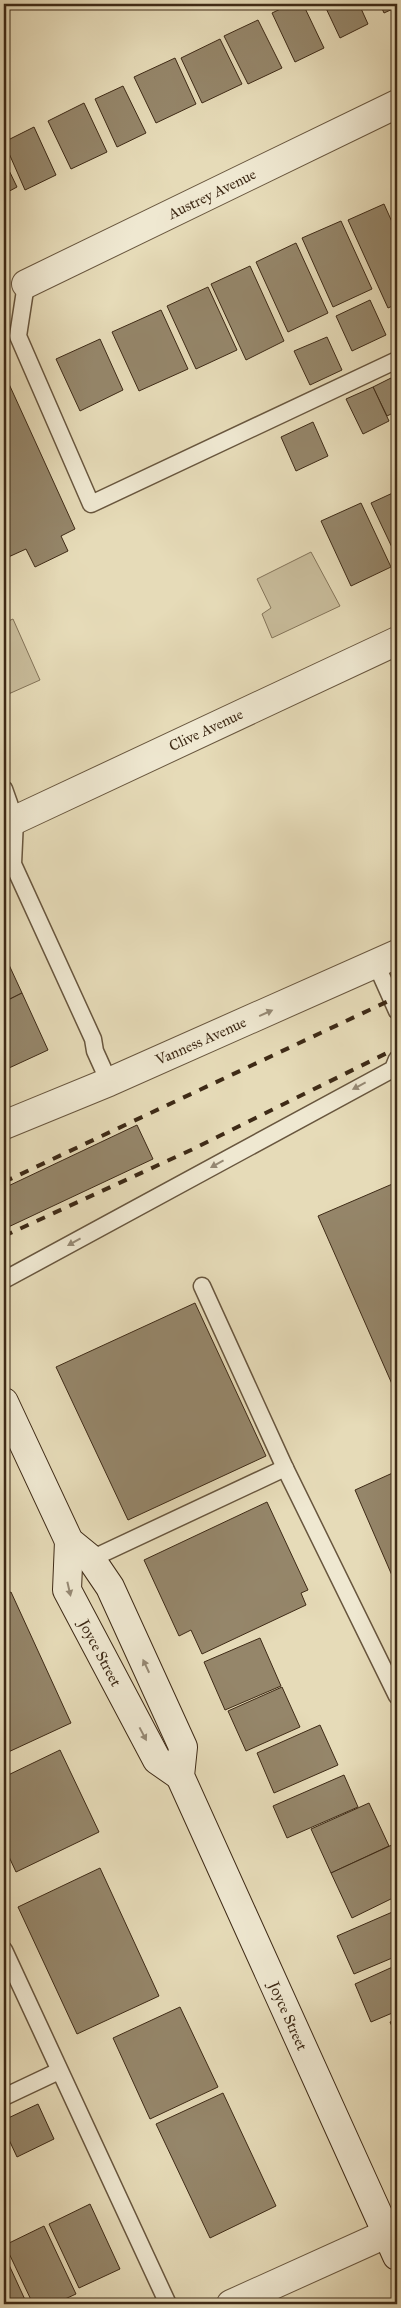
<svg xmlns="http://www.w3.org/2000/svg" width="401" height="2308" font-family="'IM FELL Great Primer',serif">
<rect width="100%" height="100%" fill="#e6dbb8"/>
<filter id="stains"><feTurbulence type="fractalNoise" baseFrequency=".004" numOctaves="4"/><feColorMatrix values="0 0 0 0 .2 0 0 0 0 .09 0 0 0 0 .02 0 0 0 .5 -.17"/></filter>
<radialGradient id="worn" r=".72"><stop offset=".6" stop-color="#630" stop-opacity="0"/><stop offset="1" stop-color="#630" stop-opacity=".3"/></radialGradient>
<g fill="#c9bd9c" stroke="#847459">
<polygon points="311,552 340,606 272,638 262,614 271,608 257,579"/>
<polygon points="13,619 40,680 4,696 4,623"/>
</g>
<g fill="#95866a" stroke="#3e2a16">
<polygon points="291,4 303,4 324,48 295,62 272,13"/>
<polygon points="324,4 359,4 368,24 340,38"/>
<polygon points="380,4 397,4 397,7 384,13"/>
<polygon points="258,20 282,68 248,84 224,36"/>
<polygon points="220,39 242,84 202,103 181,58"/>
<polygon points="175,58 196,104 156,123 134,77"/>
<polygon points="123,86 146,133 117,147 95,99"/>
<polygon points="84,103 107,152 71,169 48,121"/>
<polygon points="34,127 56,175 25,190 4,142"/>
<polygon points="4,160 17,187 4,194"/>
<polygon points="397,195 397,209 392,197"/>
<polygon points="384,204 397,233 397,304 388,308 348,220"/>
<polygon points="341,221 372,289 333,307 302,238"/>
<polygon points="296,243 328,313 288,332 256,262"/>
<polygon points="250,266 284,341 246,360 211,284"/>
<polygon points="208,287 237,350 196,369 167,306"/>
<polygon points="370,300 386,335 352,351 336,316"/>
<polygon points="161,310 188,369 139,391 112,332"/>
<polygon points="327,337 342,370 310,385 294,351"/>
<polygon points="100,339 123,390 80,411 56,359"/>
<polygon points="4,373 75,529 61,536 68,551 35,567 26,549 4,559"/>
<polygon points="393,377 397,386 397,411 387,416 373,387"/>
<polygon points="373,387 389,421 363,434 346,399"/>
<polygon points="313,422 328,456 296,471 281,437"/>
<polygon points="397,491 397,558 371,503"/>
<polygon points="361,503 391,567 351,586 321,521"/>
<polygon points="4,954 22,993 4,1002"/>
<polygon points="22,993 48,1050 9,1068 7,1063 4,1064 4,1002"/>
<polygon points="137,1125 153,1159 4,1229 4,1188"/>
<polygon points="397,1182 397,1382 392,1384 318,1216"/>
<polygon points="195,1303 266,1456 128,1520 56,1367"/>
<polygon points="397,1471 397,1587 355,1490"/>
<polygon points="267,1502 308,1590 301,1593 306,1605 202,1654 191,1630 179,1636 144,1560"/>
<polygon points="11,1592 71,1723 4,1754 4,1595"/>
<polygon points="260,1638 281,1686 225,1710 204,1662"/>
<polygon points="282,1687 300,1727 246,1751 228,1711"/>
<polygon points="320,1725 338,1765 274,1793 257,1753"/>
<polygon points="60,1750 99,1832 16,1872 4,1846 4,1777"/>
<polygon points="344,1775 358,1807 287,1838 273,1806"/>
<polygon points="369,1803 389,1846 331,1873 311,1829"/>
<polygon points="394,1844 397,1851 397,1896 352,1918 331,1873"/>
<polygon points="100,1868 159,1996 77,2034 18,1907"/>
<polygon points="397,1910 397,1956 354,1974 337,1936"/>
<polygon points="397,1965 397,2011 371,2022 355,1984"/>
<polygon points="180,2007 218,2087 150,2119 113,2038"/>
<polygon points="397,2019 397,2037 390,2022"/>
<polygon points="223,2093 276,2206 210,2238 156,2124"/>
<polygon points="38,2104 54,2139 17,2157 4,2129 4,2120"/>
<polygon points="90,2204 120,2269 79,2288 49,2224"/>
<polygon points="44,2226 76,2294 54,2304 33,2304 5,2245"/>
<polygon points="4,2254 27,2304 4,2304"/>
</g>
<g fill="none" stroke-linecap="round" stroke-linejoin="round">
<g stroke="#68563e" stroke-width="19">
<g id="service">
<polyline points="26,284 18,336 91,504 397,360"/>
<polyline points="4,789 15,820 13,864 93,1039 95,1051 109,1082"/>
<polyline points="376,964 397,1011"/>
<polyline points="4,1280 393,1069 397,1059"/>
<polyline points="202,1286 285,1468 397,1696"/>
<polyline points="91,1559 285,1468"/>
<polyline points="4,1950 168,2304"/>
<polyline points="4,2097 59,2071"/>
</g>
</g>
<g stroke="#68563e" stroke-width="30">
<g id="minor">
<polyline points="26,284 397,104"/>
<polyline points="15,820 397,641"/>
<polyline points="4,1125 109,1082 397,954"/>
<polyline points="231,2304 397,2229"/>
</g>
</g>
<g stroke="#3e2a16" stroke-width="30">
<g id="secondary">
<polyline points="4,1402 69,1541 91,1559 110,1587 183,1747 180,1776 397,2256"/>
<polyline points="69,1541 67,1590 157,1760 180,1776"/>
</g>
</g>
<use href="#service" stroke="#efe8d1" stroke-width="16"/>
<use href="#minor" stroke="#efe8d1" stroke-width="28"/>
<use href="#secondary" stroke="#efe8d1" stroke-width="28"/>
<g stroke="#3e2a16" stroke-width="4" stroke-dasharray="9 9" stroke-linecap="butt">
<polyline points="4,1182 397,997"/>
<polyline points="4,1236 191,1150 397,1048"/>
</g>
</g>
<defs><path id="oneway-solid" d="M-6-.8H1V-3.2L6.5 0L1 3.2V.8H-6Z" transform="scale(1.25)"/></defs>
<g fill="#968974">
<use href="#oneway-solid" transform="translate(266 1013) rotate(-24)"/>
<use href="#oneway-solid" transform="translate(359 1086) rotate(152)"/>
<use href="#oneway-solid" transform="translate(217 1164) rotate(151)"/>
<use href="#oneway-solid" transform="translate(74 1242) rotate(151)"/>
<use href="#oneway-solid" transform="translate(69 1589) rotate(77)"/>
<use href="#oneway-solid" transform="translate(146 1666) rotate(-115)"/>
<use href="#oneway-solid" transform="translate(143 1734) rotate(62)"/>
</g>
<g text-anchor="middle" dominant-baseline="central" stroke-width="4" stroke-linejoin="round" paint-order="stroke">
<g font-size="15" fill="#3e2a16" stroke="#efe8d1">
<text transform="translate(212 194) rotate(-26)">Austrey Avenue</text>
<text transform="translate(206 730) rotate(-25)">Clive Avenue</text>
<text transform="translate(201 1041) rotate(-24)">Vanness Avenue</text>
<text transform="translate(100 1653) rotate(62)">Joyce Street</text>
<text transform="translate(288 2016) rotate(66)">Joyce Street</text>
</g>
</g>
<rect width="401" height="2308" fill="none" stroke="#e6dbb8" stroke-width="20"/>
<rect x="5" y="5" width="391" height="2298" fill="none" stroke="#3e2a16" stroke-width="2.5"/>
<rect x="10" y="10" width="381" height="2288" fill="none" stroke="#3e2a16"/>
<rect width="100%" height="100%" filter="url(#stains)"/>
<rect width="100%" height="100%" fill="url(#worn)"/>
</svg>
